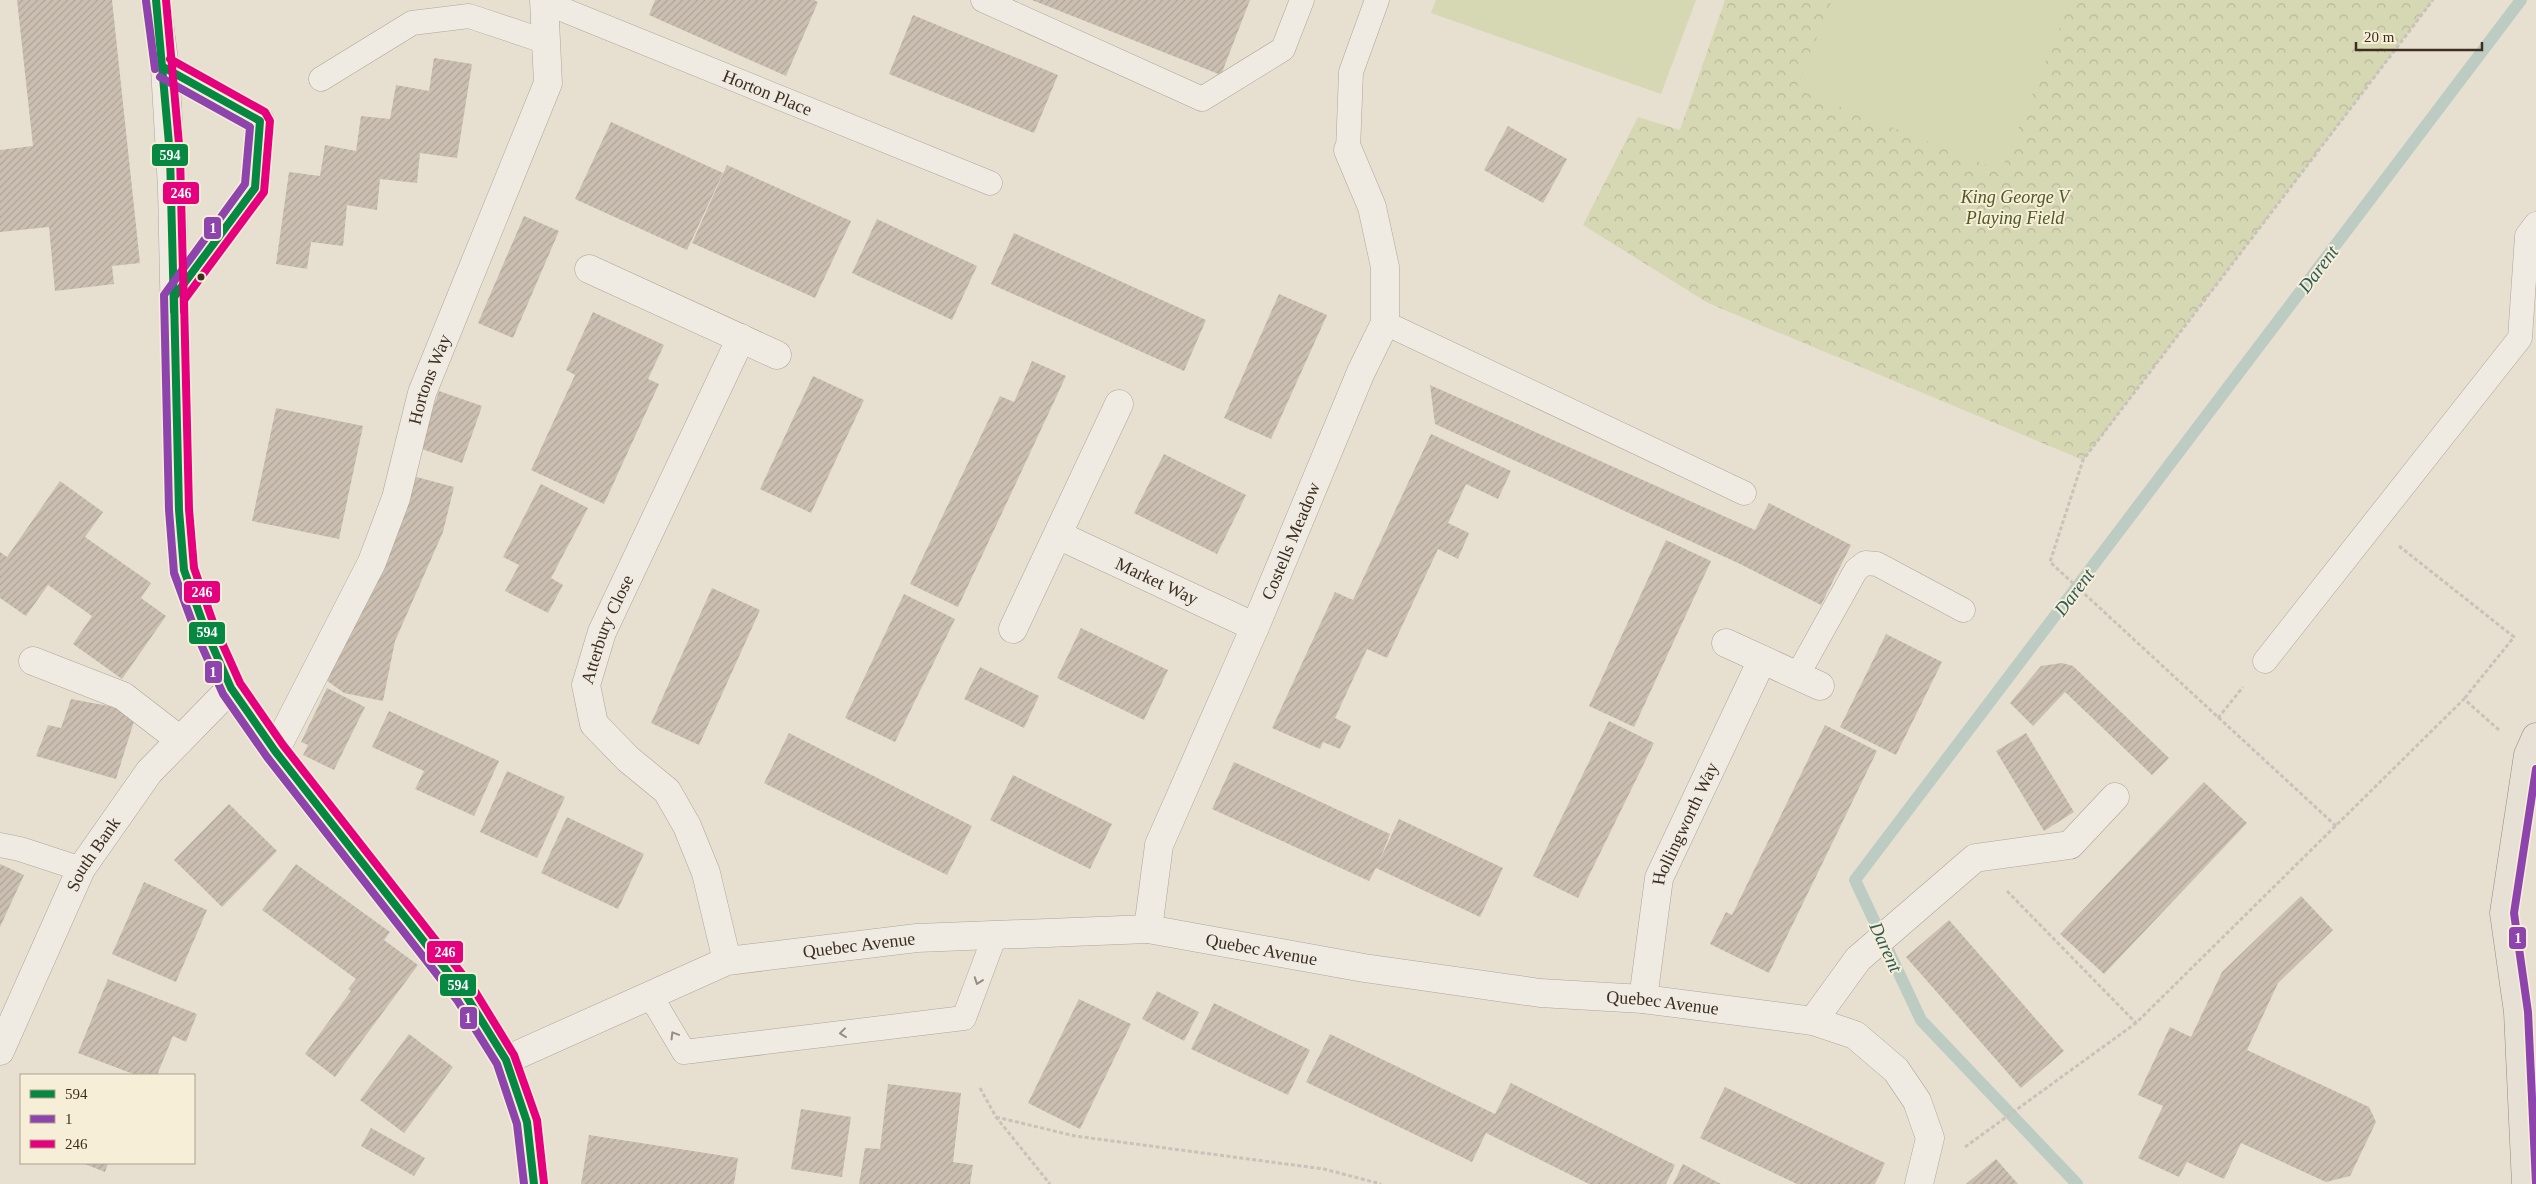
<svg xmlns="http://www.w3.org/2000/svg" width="2536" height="1184" font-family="Georgia,serif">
<defs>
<pattern id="park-crowns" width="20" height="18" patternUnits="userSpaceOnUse" patternTransform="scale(1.25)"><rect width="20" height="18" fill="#d6d7b3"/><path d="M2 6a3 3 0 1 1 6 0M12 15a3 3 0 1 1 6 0" fill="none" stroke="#b9b99a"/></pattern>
<pattern id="building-hatch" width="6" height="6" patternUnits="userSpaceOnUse" patternTransform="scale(1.25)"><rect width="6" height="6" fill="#cbbfb2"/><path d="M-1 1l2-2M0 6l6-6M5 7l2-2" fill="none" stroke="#afa499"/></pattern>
</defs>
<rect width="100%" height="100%" fill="#e7e0d1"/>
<polygon fill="url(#park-crowns)" points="1725,0 2433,0 2083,460 1708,303 1583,225 1638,117 1680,130"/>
<g fill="#d6d7b3">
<polygon points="1436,0 1696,0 1661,94 1431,13"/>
<polygon points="1832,0 2071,0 2001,171 1796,89"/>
</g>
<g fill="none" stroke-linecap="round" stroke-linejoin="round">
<polyline stroke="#bcccc2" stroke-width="12" points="2077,1184 1921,1020 1855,880 2521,0"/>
</g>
<g fill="url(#building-hatch)">
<polygon points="17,0 112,0 140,263 112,266 114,284 55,291 49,227 0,232 0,150 33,146"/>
<polygon points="655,0 814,0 818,2 786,76 649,15"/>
<polygon points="1032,0 1250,0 1221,75"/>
<polygon points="913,15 1058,75 1034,133 889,74"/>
<polygon points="434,58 472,64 457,158 420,153 417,183 380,179 377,210 347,205 343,246 311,242 307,269 276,264 289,172 320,176 325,145 356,151 361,116 390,119 396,85 429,91"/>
<polygon points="611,122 723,173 687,250 575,199"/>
<polygon points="1508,126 1567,159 1543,203 1484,170"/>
<polygon points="727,165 851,221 815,298 692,243"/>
<polygon points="524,216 559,231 513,338 478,323"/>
<polygon points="877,219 977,266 952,320 852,273"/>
<polygon points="1014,233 1206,320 1184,371 991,284"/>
<polygon points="1279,294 1327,315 1271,439 1224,418"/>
<polygon points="593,312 664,345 648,379 659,384 604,504 531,470 575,375 566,370"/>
<polygon points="1032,361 1066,376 958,607 910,584 1000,396 1014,402"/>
<polygon points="813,376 864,400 811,513 760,489"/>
<polygon points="1430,385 1755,530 1769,503 1851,545 1821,605 1738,563 1435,424"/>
<polygon points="439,391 482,406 462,463 419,448"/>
<polygon points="276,408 363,426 339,539 252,521"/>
<polygon points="1431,434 1511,471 1498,499 1466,484 1448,523 1469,533 1458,559 1438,549 1387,658 1367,649 1335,718 1351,726 1340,749 1323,742 1320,749 1272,728 1335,592 1353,600"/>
<polygon points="1164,454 1246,495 1217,554 1134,513"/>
<polygon points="409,475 454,487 443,532 395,641 383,701 344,693 326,680"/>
<polygon points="60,481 103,512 85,537 151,583 141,598 166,616 122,679 73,644 92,616 48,585 26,616 0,598 0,552 7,557"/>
<polygon points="541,484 588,508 551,578 563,585 548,613 505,591 519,565 503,557"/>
<polygon points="1666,540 1711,561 1634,727 1589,706"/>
<polygon points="712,588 760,610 699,745 651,723"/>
<polygon points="904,594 955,619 895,742 845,718"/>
<polygon points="1081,628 1168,670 1144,720 1057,678"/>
<polygon points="1886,634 1942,662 1896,755 1840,727"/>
<polygon points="2062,663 2073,666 2169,758 2152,775 2065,692 2033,726 2010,703 2041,666"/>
<polygon points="980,667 1039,696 1024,728 964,699"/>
<polygon points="327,688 365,707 334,770 303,755 308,745 301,742"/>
<polygon points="71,699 114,707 135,718 116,779 36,756 48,725 61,728"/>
<polygon points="389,711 499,761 474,816 415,789 424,771 372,747"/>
<polygon points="1609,721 1654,743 1578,898 1533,876"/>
<polygon points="1825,725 1877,751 1769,973 1710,944 1726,912 1732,915"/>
<polygon points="789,733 972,826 947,875 764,783"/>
<polygon points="2026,733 2074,812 2044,831 1996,751"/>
<polygon points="1234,762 1390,834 1379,862 1399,819 1503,868 1480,917 1376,868 1369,881 1212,809"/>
<polygon points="507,771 565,797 537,858 480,832"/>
<polygon points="1013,775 1112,824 1090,869 990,820"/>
<polygon points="2204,782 2247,823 2104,974 2060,934"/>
<polygon points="229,804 277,851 222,907 174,860"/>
<polygon points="567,817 644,854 618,909 541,873"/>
<polygon points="0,864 24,875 0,927"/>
<polygon points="296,864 390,932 384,940 418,965 335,1077 305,1054 351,991 348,989 356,979 262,910"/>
<polygon points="144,882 207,910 176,982 112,954"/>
<polygon points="2301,896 2333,930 2278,983 2247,1050 2369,1107 2376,1122 2350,1176 2326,1182 2241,1143 2224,1179 2187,1162 2179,1177 2138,1158 2163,1106 2138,1095 2170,1027 2191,1037 2222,972"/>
<polygon points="1949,920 2064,1051 2021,1088 1906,957"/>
<polygon points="108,979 197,1014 186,1042 173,1036 157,1075 136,1075 78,1053"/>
<polygon points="1157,991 1199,1012 1184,1041 1142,1019"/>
<polygon points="1079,999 1131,1024 1080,1129 1028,1103"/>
<polygon points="1214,1003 1310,1050 1288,1095 1191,1049"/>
<polygon points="409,1034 453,1067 404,1133 360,1100"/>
<polygon points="1330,1034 1495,1114 1511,1083 1675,1165 1666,1184 1589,1184 1486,1133 1472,1162 1306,1082"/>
<polygon points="888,1084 961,1093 953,1162 973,1165 970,1184 859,1184 865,1148 880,1149"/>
<polygon points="1725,1087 1885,1163 1875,1184 1797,1184 1700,1138"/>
<polygon points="801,1109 851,1117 842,1177 791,1169"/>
<polygon points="371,1128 425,1158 414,1176 361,1146"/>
<polygon points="589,1135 738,1158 734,1184 581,1184"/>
<polygon points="1996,1159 2018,1184 1966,1184"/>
<polygon points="82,1163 108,1163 105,1172"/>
<polygon points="1683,1164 1721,1184 1673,1184"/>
</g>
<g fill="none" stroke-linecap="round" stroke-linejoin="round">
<g stroke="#ada599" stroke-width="25">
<g id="service">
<polyline points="983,0 1202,99 1283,49 1302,0"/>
<path id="s1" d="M544,2L990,183"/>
<polyline points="321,79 412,23 469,16 547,42"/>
<polyline points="1348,150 1351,72 1377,0"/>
<polyline points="1385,323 1744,493"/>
<polyline points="2265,661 2520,338 2527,236 2536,224"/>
<polyline points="1797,676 1856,570 1865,563 1877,564 1963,610"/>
<polyline points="0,845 20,849 81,869"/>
<polyline points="650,995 684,1052 964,1018 995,935"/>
</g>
</g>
<g stroke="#ada599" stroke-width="29">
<g id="minor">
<polyline points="165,68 260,121 255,188 174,297"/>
<polyline points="589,269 777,355"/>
<path id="s2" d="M1058,535L1255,627"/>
<polyline points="1013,629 1119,404"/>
<polyline points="1726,643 1820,686"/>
<polyline points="33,661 123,696 180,740"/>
<path id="s3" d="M275,751L372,562L396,498L422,393L548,83L544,0"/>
<path id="s4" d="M1148,929L1159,845L1255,627L1361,372L1385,323V267L1372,207L1348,150"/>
<path id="s5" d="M727,961L706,873L687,826L667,791L628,759L594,724L586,685L602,632L741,338"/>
<path id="s6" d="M1643,999L1659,878L1762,660"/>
<polyline points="1813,1021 1858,959 1975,858 2070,845 2115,797"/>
<path id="s7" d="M0,1051L81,869L149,772L231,688"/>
<path id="s8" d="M506,1060L727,961L917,938L1148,929L1364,968L1540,993L1643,999L1813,1021L1855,1035L1896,1070L1917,1101L1930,1138L1919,1184"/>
</g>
</g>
<g stroke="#ada599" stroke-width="29">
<polyline id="tertiary" points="156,0 165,68 172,188 179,510 184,570 205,629 231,688 275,751 465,994 506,1060 527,1122 534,1184"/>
</g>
<g stroke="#928b80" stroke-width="29">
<polyline id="primary" points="2526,1184 2518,1012 2504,913 2528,755 2536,737"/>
</g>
<g stroke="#c8c2b9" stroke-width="3" stroke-dasharray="4 2.5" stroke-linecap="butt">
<polyline points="2399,546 2514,637 2464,699"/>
<polyline points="2218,718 2243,687"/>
<polyline points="2336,826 2050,562 2083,460 2433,0"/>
<polyline points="2007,891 2136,1023"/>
<polyline points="980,1088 996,1117 1050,1184"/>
<polyline points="996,1117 1075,1136 1324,1169 1381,1184"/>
<polyline points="1965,1147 2136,1023 2464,699 2499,730"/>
</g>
<use href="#service" stroke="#efebe3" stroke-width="24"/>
<use href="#minor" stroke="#efebe3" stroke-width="28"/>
<use href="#tertiary" stroke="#efebe3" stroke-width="28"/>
<use href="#primary" stroke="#e6e1d4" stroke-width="28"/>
<g stroke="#f7eed8" stroke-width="11">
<g id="bus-1">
<polyline points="156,0 170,155 174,311"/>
<polyline points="165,68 260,121 255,188 174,297 179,510 184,570 205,629 231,688 275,751 465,994 506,1060 527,1122 534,1184"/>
</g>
</g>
<g stroke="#f7eed8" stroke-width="11">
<g id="bus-2">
<polyline points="146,1 155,69"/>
<polyline points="160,77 250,127 245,184 164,295 169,510 174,573 196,633 223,694 267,757 457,1000 497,1064 517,1124 524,1184"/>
<polyline points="2536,1184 2528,1012 2514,913 2536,769"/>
</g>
</g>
<g stroke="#f7eed8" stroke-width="11">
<g id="bus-3">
<polyline points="166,0 180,155 184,311"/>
<polyline points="170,59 265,112 270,121 264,192 184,300 189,509 194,568 214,625 240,683 283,745 473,988 514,1055 537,1120 544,1183"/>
</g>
</g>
<use href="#bus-1" stroke="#068843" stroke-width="8"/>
<use href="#bus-2" stroke="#8e44ad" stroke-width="8"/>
<use href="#bus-3" stroke="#e5007d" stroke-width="8"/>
</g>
<defs><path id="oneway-chevron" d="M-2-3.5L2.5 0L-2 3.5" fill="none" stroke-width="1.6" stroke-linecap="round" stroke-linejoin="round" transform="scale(1.25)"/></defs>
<g stroke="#968c82">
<use href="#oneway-chevron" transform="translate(978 981) rotate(110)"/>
<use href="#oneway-chevron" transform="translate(843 1033) rotate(173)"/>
<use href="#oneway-chevron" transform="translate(674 1035) rotate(-121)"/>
</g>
<circle fill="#3d2e20" stroke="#f7eed8" stroke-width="2" cx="201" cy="277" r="4.5"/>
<g text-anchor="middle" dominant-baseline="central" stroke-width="4" stroke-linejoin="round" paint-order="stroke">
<g font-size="18" fill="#3d2e20" stroke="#f7eed8">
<text stroke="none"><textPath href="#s1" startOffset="241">Horton Place</textPath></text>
<text stroke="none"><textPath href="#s3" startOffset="404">Hortons Way</textPath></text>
<text stroke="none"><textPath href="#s4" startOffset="416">Costells Meadow</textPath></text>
<text stroke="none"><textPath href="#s2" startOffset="109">Market Way</textPath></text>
<text stroke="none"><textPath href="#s5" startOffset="380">Atterbury Close</textPath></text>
<text stroke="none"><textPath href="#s6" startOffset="182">Hollingworth Way</textPath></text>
<text stroke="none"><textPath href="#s7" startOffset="218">South Bank</textPath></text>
<text stroke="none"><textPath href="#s8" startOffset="375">Quebec Avenue</textPath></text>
<text stroke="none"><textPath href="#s8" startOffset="780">Quebec Avenue</textPath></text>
<text stroke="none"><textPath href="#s8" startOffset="1185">Quebec Avenue</textPath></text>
</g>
<g font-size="18" font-style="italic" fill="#4d5a26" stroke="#f7eed8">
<text x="2015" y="197">King George V<tspan x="2015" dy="21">Playing Field</tspan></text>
</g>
<g font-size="19" font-style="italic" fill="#2f5d5a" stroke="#f7eed8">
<text transform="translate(2318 269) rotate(-53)">Darent</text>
<text transform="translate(2074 592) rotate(-53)">Darent</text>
<text transform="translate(1886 947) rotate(65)">Darent</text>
</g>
</g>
<g stroke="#f7eed8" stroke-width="2">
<rect x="151" y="143" width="38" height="24" rx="5" fill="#068843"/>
<rect x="162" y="181" width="38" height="24" rx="5" fill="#e5007d"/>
<rect x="203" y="216" width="19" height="24" rx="5" fill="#8e44ad"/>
<rect x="183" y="580" width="38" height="24" rx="5" fill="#e5007d"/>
<rect x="188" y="621" width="38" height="24" rx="5" fill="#068843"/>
<rect x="204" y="660" width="19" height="24" rx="5" fill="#8e44ad"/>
<rect x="2508" y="926" width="19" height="24" rx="5" fill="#8e44ad"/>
<rect x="426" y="940" width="38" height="24" rx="5" fill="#e5007d"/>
<rect x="439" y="973" width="38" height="24" rx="5" fill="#068843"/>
<rect x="459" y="1006" width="19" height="24" rx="5" fill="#8e44ad"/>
</g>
<g font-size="14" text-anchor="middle" font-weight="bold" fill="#fff">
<text x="170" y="160">594</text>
<text x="181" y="198">246</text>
<text x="213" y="233">1</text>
<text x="202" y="597">246</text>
<text x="207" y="637">594</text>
<text x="213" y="677">1</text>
<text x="2518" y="943">1</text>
<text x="445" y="957">246</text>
<text x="458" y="990">594</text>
<text x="468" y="1023">1</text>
</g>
<rect x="20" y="1074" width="175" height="90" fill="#f7eed8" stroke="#ada18e"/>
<rect x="30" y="1090" width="25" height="8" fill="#068843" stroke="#ada18e"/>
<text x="65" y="1099" font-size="15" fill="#3d2e20">594</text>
<rect x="30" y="1115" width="25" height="8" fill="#8e44ad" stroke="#ada18e"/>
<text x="65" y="1124" font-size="15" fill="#3d2e20">1</text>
<rect x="30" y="1140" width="25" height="8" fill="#e5007d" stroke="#ada18e"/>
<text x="65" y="1149" font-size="15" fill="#3d2e20">246</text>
<path d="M2356 42v8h126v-8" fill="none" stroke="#3d2e20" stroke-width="2.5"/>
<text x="2364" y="42" font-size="15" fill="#3d2e20" stroke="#f7eed8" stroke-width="4" paint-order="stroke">20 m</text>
</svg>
